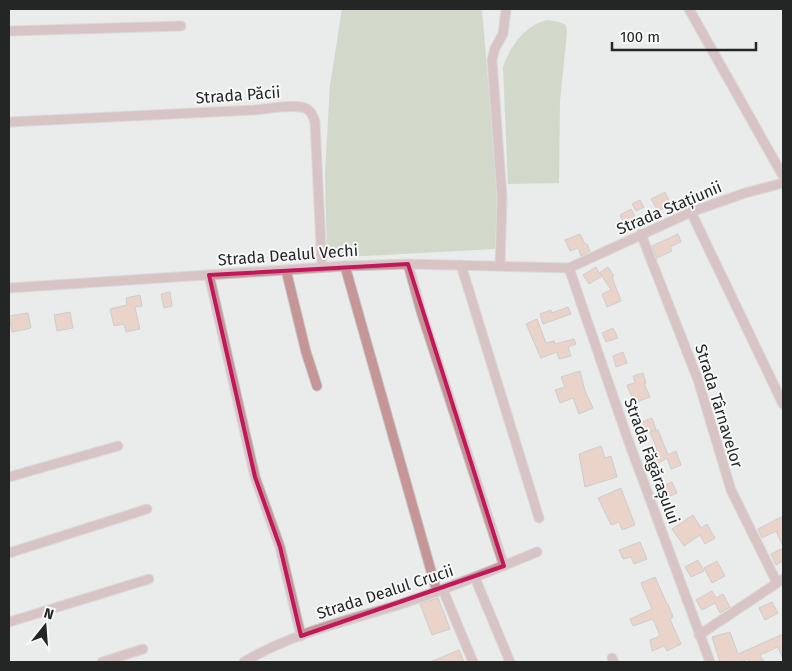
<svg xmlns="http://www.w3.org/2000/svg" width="792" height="671" font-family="'Fira Sans',sans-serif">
<rect width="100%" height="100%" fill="#eaebeb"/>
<g fill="#b6c3a4">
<polygon points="342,9 482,9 496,175 497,202 495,249 327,258 325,173 330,85"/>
<path d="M548,20L559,22L566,25L567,33L560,101L559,183L508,184L503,67C510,46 526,24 548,20Z"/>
</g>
<g fill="#ebb79f" stroke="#aaa9a8">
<polygon points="665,192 671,205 658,211 651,199"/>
<polygon points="640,200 644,207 636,211 632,204"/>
<polygon points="631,209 637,220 625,226 620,215"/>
<polygon points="580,234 585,244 587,244 590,251 581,256 578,248 570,251 565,240"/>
<polygon points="678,234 681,242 670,247 672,251 657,258 652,246"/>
<polygon points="596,267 599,273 608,267 614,276 612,277 621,301 607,307 602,294 611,290 600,273 602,276 589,284 583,275"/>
<polygon points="170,292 172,306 164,308 161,294"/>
<polygon points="140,295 142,306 135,307 140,329 126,332 124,324 114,326 110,309 127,305 126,298"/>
<polygon points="568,307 571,314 543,324 540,314 551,310 552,313"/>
<polygon points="70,312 73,328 57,331 54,315"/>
<polygon points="28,313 31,328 12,332 9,316"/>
<polygon points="537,319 546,343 554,341 555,344 574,339 576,344 568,347 571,356 559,359 557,352 541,358 526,324"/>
<polygon points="613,328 618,338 606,342 602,333"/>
<polygon points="623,352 627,363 616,367 613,356"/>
<polygon points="580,371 585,391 593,408 579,414 573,398 560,403 555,390 565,387 561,377"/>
<polygon points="643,373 646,383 644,383 650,397 634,403 627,385 635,383 633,376"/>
<polygon points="652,418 656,430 637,437 633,426"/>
<polygon points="658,430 668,455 676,451 681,465 671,469 667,458 651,467 645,456 657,449 650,432"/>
<polygon points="601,446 605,458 611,456 617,477 585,487 579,454"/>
<polygon points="672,482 677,493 666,498 661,487"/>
<polygon points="621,488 635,525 622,530 619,522 611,525 598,498"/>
<polygon points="693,515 701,528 707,524 715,538 705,544 700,535 684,546 672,529"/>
<polygon points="783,516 783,546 776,531 762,538 758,529"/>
<polygon points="640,542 647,559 634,564 631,557 623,559 619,550"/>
<polygon points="783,548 783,561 776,565 771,554"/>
<polygon points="698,560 704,571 691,577 685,567"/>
<polygon points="717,561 725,576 712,583 704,568"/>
<polygon points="655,577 667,604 668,604 673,617 670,619 681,644 667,651 664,646 652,651 650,640 660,636 653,619 633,626 630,619 652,609 641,583"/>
<polygon points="712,591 716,598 723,594 730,607 720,613 715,603 702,610 696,600"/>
<polygon points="438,598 450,629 432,635 420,604"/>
<polygon points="772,602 778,613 765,620 759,608"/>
<polygon points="730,632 738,654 783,634 783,659 778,647 760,655 764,662 750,662 748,659 740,662 720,662 712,637"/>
<polygon points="459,650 464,662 430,662"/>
</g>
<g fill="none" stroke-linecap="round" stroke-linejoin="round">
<g stroke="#c6c7c7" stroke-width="11">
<g id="street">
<polyline points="689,9 783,176"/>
<polyline points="9,31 181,26"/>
<path d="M9,122L254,110C267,109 296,103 307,109C312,112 313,116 315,122L322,267"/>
<polyline points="691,212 783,404"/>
<polyline points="641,234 698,380 731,490 777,583"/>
<polyline points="408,264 421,311 504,566"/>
<polyline points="461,265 539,518"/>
<polyline points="345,266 437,592"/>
<polyline points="500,266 502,197 492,60 495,48 503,34 506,9"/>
<polyline points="569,268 627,437 710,662"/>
<polyline points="569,268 691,212 745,193 783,183"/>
<polyline points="286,270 306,352 317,386"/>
<polyline points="209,275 255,477 280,547 301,636"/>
<polyline points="9,288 345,266 408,264 569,268"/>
<polyline points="9,477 118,446"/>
<polyline points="9,553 147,509"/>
<polyline points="475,578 510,662"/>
<polyline points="443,590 473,662"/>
<polyline points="9,622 149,579"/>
<polyline points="699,635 783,579"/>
<polyline points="612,658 614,662"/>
<polyline points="102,662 143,649"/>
<path d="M244,662C290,634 346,621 398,605C445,590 491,571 537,552"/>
</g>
</g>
<use href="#street" stroke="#c69697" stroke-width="9"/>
</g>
<path d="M0 0H792V671H0ZM408,264L504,566L301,636L280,547L255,477L209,275Z" fill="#eaebeb" fill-opacity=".55" fill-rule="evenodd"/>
<path fill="none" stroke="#c2185b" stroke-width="4" stroke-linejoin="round" d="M408,264L504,566L301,636L280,547L255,477L209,275Z"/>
<g text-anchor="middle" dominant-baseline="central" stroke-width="4" stroke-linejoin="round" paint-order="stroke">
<g font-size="16" fill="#242525" stroke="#f7f8f9">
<text transform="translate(238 95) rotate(-4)">Strada Păcii</text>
<text transform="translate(669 208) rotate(-23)">Strada Stațiunii</text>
<text transform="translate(288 255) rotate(-4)">Strada Dealul Vechi</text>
<text transform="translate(719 406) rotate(73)">Strada Târnavelor</text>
<text transform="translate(652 461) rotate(70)">Strada Făgărașului</text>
<text transform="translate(385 592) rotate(-18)">Strada Dealul Crucii</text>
</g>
</g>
<rect width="792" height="671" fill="none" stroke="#242525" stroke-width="20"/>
<g transform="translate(45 626) rotate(17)" stroke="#f7f8f9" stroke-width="4" paint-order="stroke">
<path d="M0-4L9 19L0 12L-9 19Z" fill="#242525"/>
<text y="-8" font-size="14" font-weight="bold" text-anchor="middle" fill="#242525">N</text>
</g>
<path d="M612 42v8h144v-8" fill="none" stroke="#242525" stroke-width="2.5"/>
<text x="620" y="42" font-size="15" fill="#242525" stroke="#f7f8f9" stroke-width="4" paint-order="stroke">100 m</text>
</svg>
